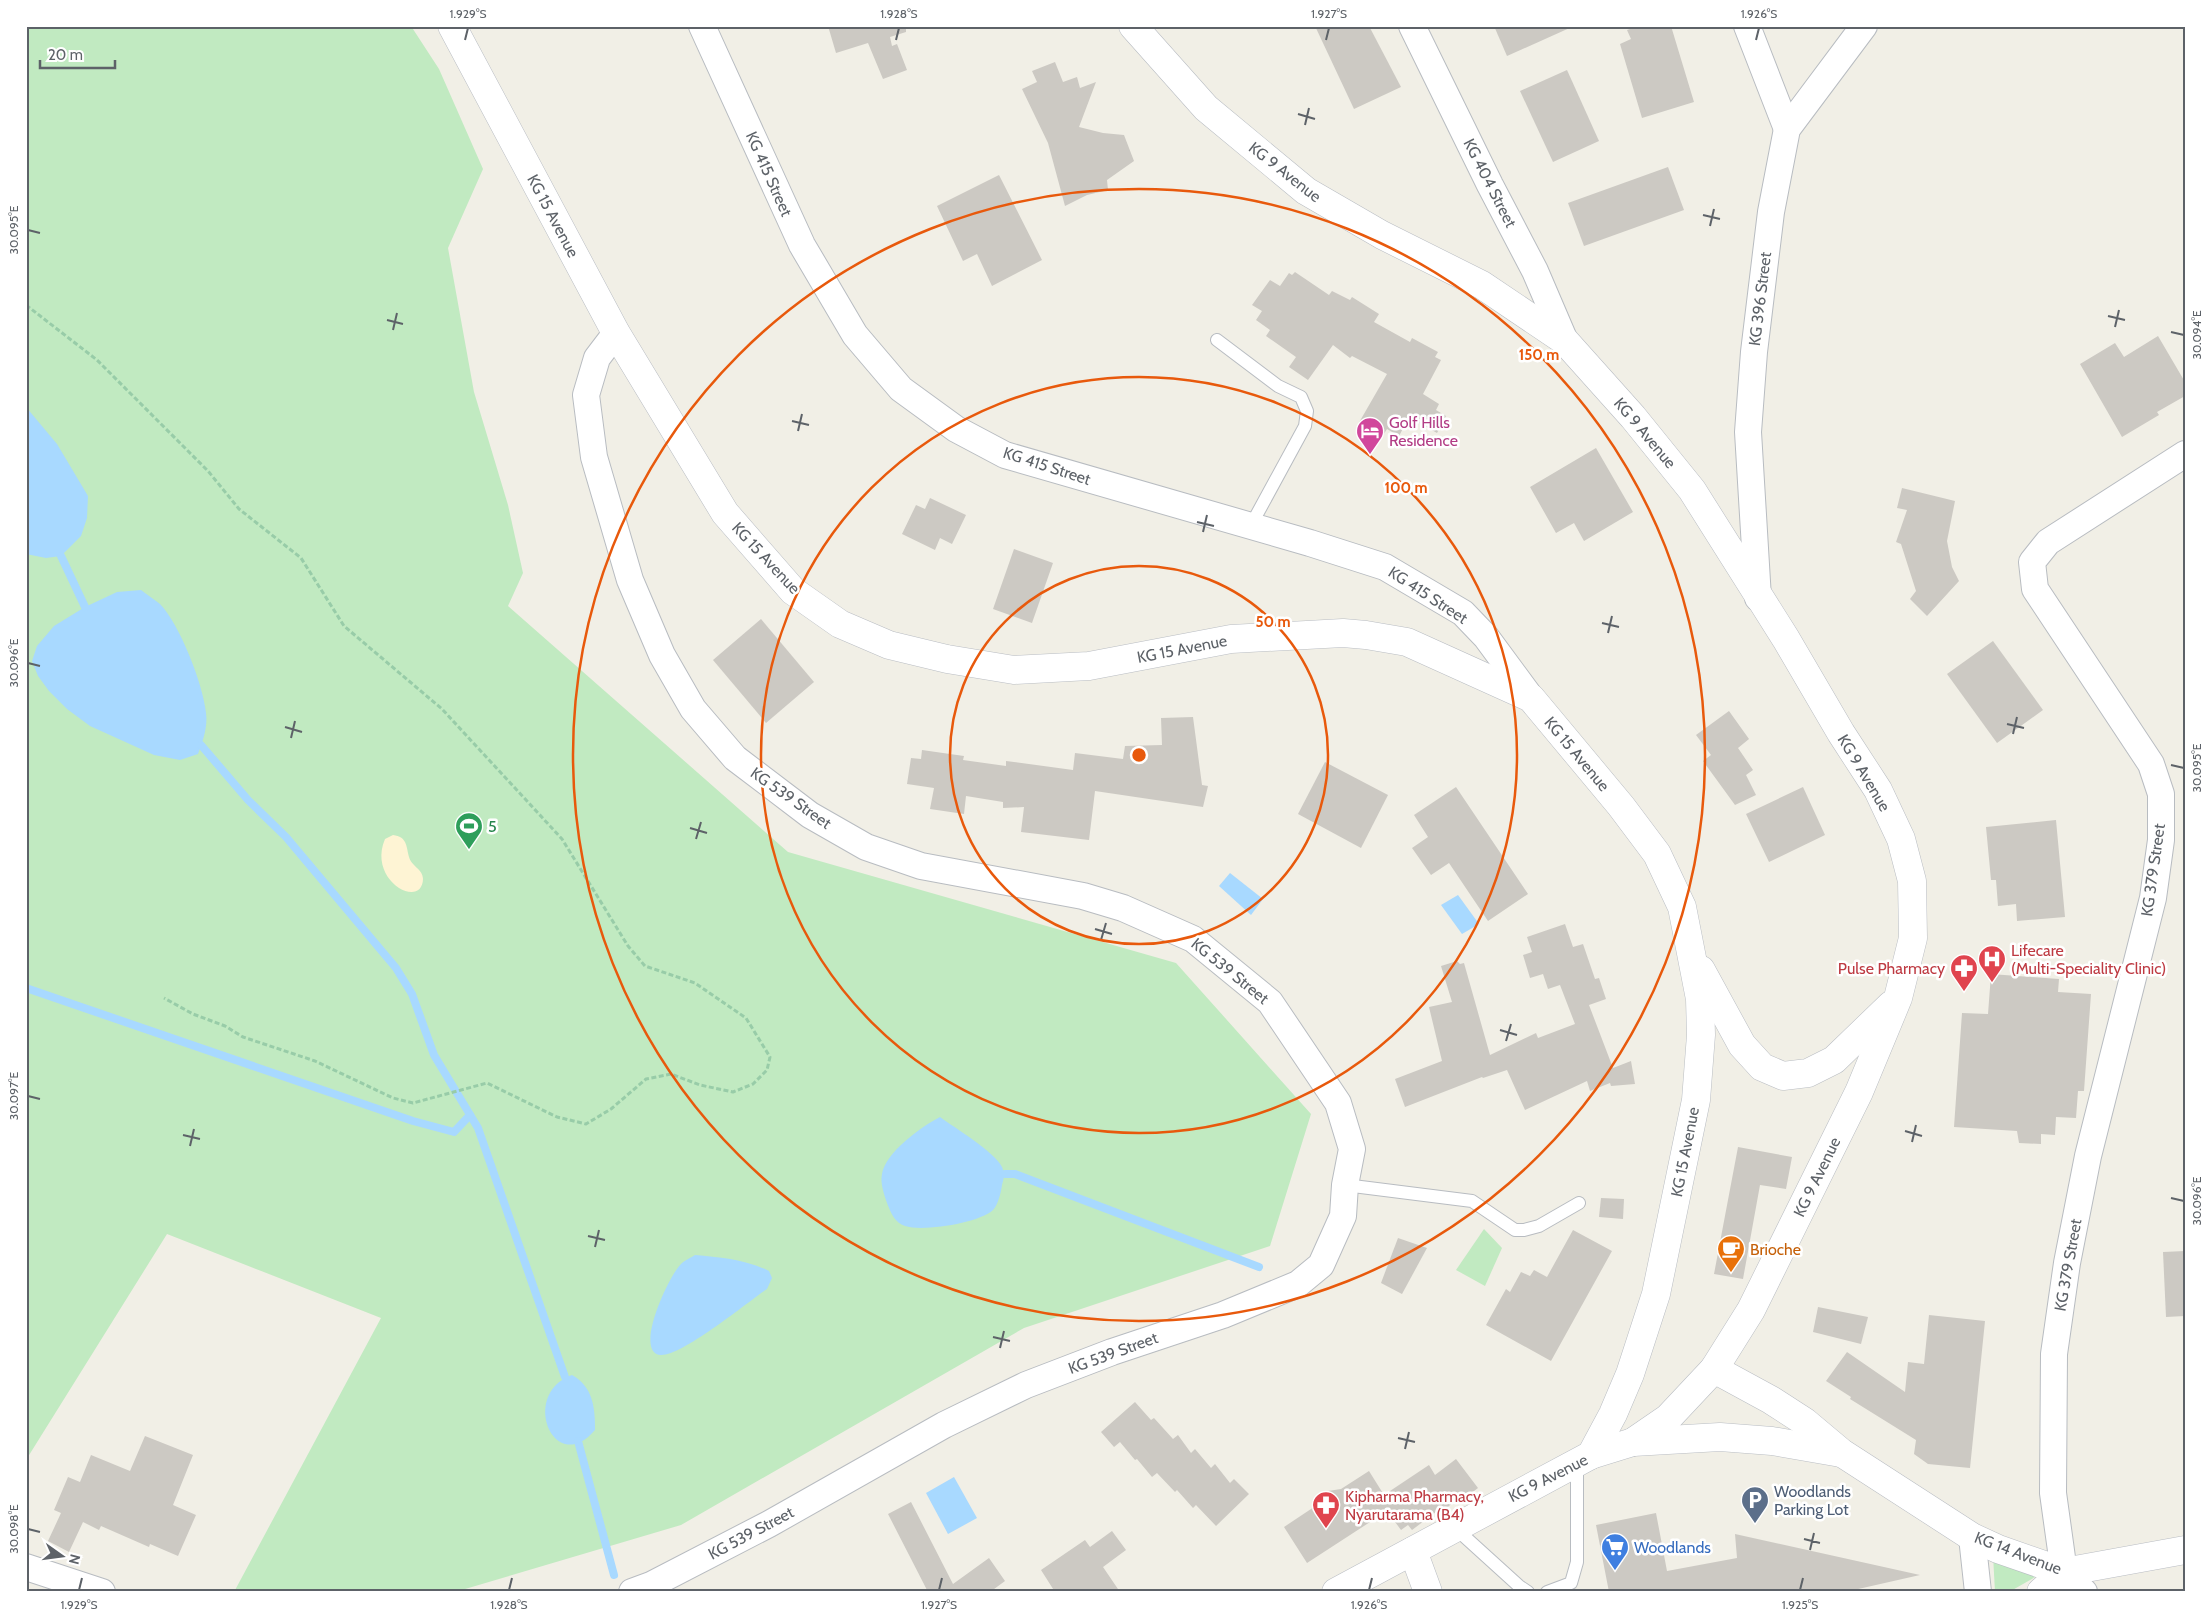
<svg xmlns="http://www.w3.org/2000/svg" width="2211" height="1618" font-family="Cabin,sans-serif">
<rect width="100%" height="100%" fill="#f1efe6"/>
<g fill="#c1eac1">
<polygon points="26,26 411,26 439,69 483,169 448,248 474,392 508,505 523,573 508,606 788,852 1176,963 1311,1114 1270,1246 1024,1328 681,1525 455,1592 234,1592 381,1318 167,1234 26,1460"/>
<polygon points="1484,1229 1502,1248 1485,1286 1456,1270"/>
<polygon points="1993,1555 2049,1569 2009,1592 1995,1592"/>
</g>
<path fill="#fef4d4" d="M393,835C407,837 406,845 409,857C411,866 423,869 423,879C422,910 367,881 385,839Z"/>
<g fill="#a8d9ff">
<polygon points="26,407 57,444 88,496 87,518 81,536 61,556 46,558 26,554"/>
<path d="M141,590C147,595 154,599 160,604C180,625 203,684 206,713C208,726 203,741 198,754L180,760L154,755L90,726L67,709L49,691L38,676L32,661L37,646L54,626L85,607L117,592Z"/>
<polygon points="1230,873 1263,899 1251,915 1219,886"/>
<polygon points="1458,895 1479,924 1462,934 1441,905"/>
<path d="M940,1117C955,1128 995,1152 1002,1167C1005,1174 1004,1178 1002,1185C1001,1192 998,1205 993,1210C979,1223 923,1232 905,1226C895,1223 891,1213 887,1203C884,1194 880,1183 882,1174C885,1153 922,1126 940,1117Z"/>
<path d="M695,1255C720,1257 747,1260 769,1271L772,1278L767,1289C748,1302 680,1358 660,1355C633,1351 670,1273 682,1263C685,1260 691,1258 695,1255Z"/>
<path d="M572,1375C593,1387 595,1407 595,1430C554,1478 519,1394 572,1375Z"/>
<polygon points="954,1477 977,1518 948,1534 926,1493"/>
</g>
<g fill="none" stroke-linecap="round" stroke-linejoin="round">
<g stroke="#a8d9ff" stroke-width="8">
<polyline points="61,556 85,607"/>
<polyline points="201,745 248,800 286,837 396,968 412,994 434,1055 478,1128 565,1377"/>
<polyline points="26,988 413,1121 454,1132 470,1115"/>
<polyline points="1005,1174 1015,1174 1259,1267"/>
<polyline points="578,1441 614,1575"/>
</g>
</g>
<g fill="#ccc9c3">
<polygon points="828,26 906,26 906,32 890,37 892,46 897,44 907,70 883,79 868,43 836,53"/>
<polygon points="1315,26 1369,26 1401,87 1354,109"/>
<polygon points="1494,26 1574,26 1507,56"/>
<polygon points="1639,26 1671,26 1694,102 1642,118 1620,44 1631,39 1627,30"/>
<polygon points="1055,62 1063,82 1077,77 1080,88 1096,82 1079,127 1103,133 1124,135 1134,161 1107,180 1108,190 1087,195 1065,206 1048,143 1022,89 1037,82 1032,71"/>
<polygon points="1567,70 1599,141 1553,162 1520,91"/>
<polygon points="1668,167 1684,210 1584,246 1568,203"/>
<polygon points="999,175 1042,260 992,286 977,254 963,261 937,206"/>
<polygon points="1295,272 1329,295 1332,291 1350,300 1352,297 1379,314 1374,322 1410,342 1412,338 1438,352 1435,357 1441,360 1423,394 1439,404 1436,410 1446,416 1437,433 1409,417 1399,436 1387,429 1380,440 1357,426 1387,374 1352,356 1350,358 1333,345 1308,380 1289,367 1296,357 1266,336 1270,330 1256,320 1262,311 1252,305 1270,280 1280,286 1289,273 1292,275"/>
<polygon points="2158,336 2185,382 2185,396 2157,412 2159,415 2122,437 2080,364 2115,343 2124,357"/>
<polygon points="1596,448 1633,512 1584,541 1574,523 1556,533 1530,487"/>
<polygon points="1902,488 1955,501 1947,541 1952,567 1959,581 1927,616 1910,599 1916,591 1901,544 1896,542 1907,510 1897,508"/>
<polygon points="930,498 966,515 952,544 940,538 935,550 902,534 916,505 925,509"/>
<polygon points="1014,549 1053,563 1032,623 993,609"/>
<polygon points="761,619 814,682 766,723 713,660"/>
<polygon points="1993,641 2043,710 1997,743 1947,674"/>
<polygon points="1729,711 1749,739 1738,748 1753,770 1746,775 1756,795 1735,805 1703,761 1711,755 1696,735"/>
<polygon points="1193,717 1202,785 1208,786 1203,807 1095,791 1089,840 1021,832 1024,807 1003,808 1003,802 966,796 964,814 930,809 934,788 907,784 911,758 921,759 922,750 964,756 963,760 1006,766 1006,761 1073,770 1075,753 1123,759 1125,746 1162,745 1161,718"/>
<polygon points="1325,762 1388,795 1361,848 1298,814"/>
<polygon points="1456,787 1528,894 1488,921 1449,863 1431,875 1412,848 1428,837 1414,815"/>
<polygon points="1803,787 1825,835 1769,862 1746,814"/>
<polygon points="2056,820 2065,917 2017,921 2016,904 1998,906 1996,880 1991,880 1986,827"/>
<polygon points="1565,924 1573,947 1583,944 1595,979 1599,978 1606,999 1589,1005 1613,1068 1631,1061 1635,1084 1611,1086 1610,1083 1590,1091 1587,1081 1525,1110 1507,1070 1483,1078 1482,1077 1405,1107 1395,1079 1442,1061 1429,1007 1452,1002 1441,966 1457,961 1460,964 1464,963 1490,1055 1536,1033 1538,1038 1575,1024 1560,985 1548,989 1543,974 1530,978 1523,955 1532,952 1527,937"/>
<polygon points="1991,974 2059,979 2058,992 2091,994 2084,1091 2078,1091 2076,1118 2056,1117 2055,1135 2041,1134 2041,1144 2019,1143 2017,1131 1954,1127 1962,1013 1988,1014"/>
<polygon points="1738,1147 1792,1157 1786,1189 1760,1185 1743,1279 1714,1274"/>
<polygon points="1601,1198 1624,1199 1623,1219 1599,1217"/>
<polygon points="1573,1230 1612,1251 1551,1361 1486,1325 1506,1289 1510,1292 1521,1272 1530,1276 1534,1270 1547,1277"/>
<polygon points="1398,1238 1427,1248 1402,1294 1381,1283"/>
<polygon points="2185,1251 2185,1316 2166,1317 2163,1252"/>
<polygon points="1818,1307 1868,1317 1861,1344 1813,1332"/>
<polygon points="1929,1315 1985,1321 1970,1468 1928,1464 1914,1454 1916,1440 1850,1399 1851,1397 1826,1381 1847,1352 1905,1392 1908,1362 1924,1364"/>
<polygon points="1135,1402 1151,1420 1154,1418 1173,1439 1178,1435 1191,1453 1195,1449 1211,1468 1215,1464 1230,1483 1234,1479 1249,1494 1216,1526 1196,1505 1193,1508 1177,1490 1175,1492 1157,1473 1152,1477 1137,1459 1135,1460 1120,1442 1114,1447 1101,1432"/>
<polygon points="145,1436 193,1455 173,1505 196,1515 178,1556 150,1544 149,1547 101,1526 99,1530 83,1522 69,1552 48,1541 61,1513 54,1510 68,1477 80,1482 91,1455 130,1471"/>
<polygon points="1456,1459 1478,1488 1457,1504 1455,1501 1438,1515 1436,1512 1412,1530 1408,1525 1401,1530 1387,1511 1307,1563 1284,1527 1320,1503 1328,1491 1341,1489 1369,1471 1384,1495 1429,1465 1435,1475"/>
<polygon points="911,1502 953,1584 989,1558 1005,1581 990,1592 928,1592 888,1514"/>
<polygon points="1656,1513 1667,1571 1737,1558 1735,1534 1920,1575 1845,1592 1609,1592 1596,1525"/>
<polygon points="1112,1531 1126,1550 1103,1567 1120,1592 1055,1592 1041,1570 1085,1540 1090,1547"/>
</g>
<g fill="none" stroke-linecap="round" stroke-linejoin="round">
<g stroke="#b8bcc1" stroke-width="14">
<g id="service">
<polyline points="1217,340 1278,386 1301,397 1307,411 1305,426 1250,527"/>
<polyline points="1345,1185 1472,1201 1515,1230 1524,1230 1539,1226 1579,1203"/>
<polyline points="1454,1527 1519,1586 1528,1592"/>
<polyline points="1547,1592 1571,1583 1577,1562 1577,1463"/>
</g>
</g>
<g stroke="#b8bcc1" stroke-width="28">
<g id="minor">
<polyline points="702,26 802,245 855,335 901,389 956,429 1005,455 1310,543 1385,567 1463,613 1486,637 1531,698"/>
<polyline points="1412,26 1490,185 1535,271 1565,341"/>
<polyline points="1747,26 1787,129"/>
<polyline points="616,333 597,358 586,395 594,457 630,580 662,655 693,709 735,758 810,815 866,847 921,866 1083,896 1123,908 1193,939 1270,1002 1338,1103 1352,1149 1345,1185 1343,1216 1321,1265 1298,1284 1223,1315 1112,1352 1026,1385 944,1425 769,1524 651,1585 632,1592"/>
<polyline points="1758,598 1748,432 1754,352 1771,212 1787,129 1864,26"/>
<polyline points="1972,1537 1978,1592"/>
<polyline points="26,1567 102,1592"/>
<polyline points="2084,1592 2064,1572 2053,1493 2054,1354 2067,1263 2088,1156 2153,898 2161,840 2161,794 2151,764 2035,589 2032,562 2048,542 2185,454"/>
</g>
</g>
<g stroke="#b9bdc3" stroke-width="29">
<g id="secondary">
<polyline points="452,26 616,333 725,513 793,591 840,624 889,645 947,659 1014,670 1089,666 1231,639 1343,633 1366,635 1407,642 1531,698 1621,806 1657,854 1682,907 1700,999 1701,1035 1696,1100 1656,1294 1630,1374 1613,1414 1591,1455"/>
<polyline points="1133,26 1206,108 1306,191 1382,235 1482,285 1565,341 1633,417 1692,490 1786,639 1841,733 1878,790 1901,839 1912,881 1913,938 1898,998 1859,1092 1751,1310 1714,1369 1668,1418 1633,1442 1591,1455 1336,1592"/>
<polyline points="1701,970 1742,1045 1762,1067 1783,1076 1808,1073 1834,1060 1891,1005"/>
<polyline points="1714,1369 1771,1400 1805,1422 1842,1453 1972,1537 1998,1549 2064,1572 2185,1550"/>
<polyline points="1633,1442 1720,1437 1772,1441 1841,1453"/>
<polyline points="1413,1551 1428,1592"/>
<polyline points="2041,1592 2064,1572"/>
</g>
</g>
<polyline stroke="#98cca8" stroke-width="3" stroke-dasharray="5 2.5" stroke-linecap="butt" points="26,305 97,360 208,471 239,509 301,558 344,626 442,709 562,839 628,946 645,966 695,983 746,1018 770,1057 767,1070 753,1084 733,1092 700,1085 671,1074 646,1079 611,1109 586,1124 557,1117 487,1083 413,1103 393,1098 315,1061 243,1037 225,1026 193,1014 164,998"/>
<use href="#service" stroke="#fff" stroke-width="12"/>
<use href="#minor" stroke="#fff" stroke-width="26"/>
<use href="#secondary" stroke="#fff" stroke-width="28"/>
</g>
<path fill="none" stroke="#5d6268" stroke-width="2" d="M465,40L468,28M896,40L899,28M1326,40L1329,28M1756,40L1759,28M1298,114L1315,119M1305,125L1309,108M1703,215L1720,219M1710,226L1714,209M28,230L40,233M2108,316L2125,320M387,320L403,324M2115,327L2119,310M393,330L397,313M2171,332L2184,335M792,421L809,425M798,431L802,414M1197,522L1214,526M1203,532L1207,515M1602,623L1619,627M1608,633L1612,616M28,663L40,666M2007,724L2024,728M285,727L302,732M2013,734L2017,717M291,738L295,721M2171,765L2184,768M690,828L707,833M696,839L701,822M1095,929L1112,934M1101,940L1106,923M1500,1030L1517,1035M1506,1041L1511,1024M28,1096L40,1099M1905,1131L1922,1136M183,1135L200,1139M1912,1142L1916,1125M190,1146L194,1129M2171,1198L2184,1201M588,1236L605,1240M595,1247L599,1230M993,1337L1010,1341M1000,1348L1004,1331M1398,1438L1415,1442M1405,1449L1409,1432M28,1529L40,1532M1804,1539L1820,1543M1810,1550L1814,1533M79,1590L82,1578M509,1590L512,1578M939,1590L942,1578M1369,1590L1372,1578M1800,1590L1803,1578"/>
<g fill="none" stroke="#e8590c" stroke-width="2.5">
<circle cx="1139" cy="755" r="189"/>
<circle cx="1139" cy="755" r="378"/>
<circle cx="1139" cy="755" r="566"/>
</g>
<defs>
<g id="hotel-pin" transform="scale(1.4375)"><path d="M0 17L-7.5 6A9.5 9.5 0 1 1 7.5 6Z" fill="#d1479c" stroke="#fff"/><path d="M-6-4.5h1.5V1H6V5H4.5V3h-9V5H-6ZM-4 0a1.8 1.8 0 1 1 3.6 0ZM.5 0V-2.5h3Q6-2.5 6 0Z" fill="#fff"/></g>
<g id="stadium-pin" transform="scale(1.4375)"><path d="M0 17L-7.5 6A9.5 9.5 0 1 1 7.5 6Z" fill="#2e9e5b" stroke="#fff"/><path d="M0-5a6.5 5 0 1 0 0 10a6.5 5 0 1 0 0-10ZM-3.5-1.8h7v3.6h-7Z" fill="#fff"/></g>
<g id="hospital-pin" transform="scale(1.4375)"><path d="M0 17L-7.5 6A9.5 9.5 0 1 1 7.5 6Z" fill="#e0444e" stroke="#fff"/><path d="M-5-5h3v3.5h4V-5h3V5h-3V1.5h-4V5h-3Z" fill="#fff"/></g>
<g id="pharmacy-pin" transform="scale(1.4375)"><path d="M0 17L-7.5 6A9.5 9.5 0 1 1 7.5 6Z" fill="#e0444e" stroke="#fff"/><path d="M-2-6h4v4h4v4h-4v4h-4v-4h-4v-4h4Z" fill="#fff"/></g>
<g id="cafe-pin" transform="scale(1.4375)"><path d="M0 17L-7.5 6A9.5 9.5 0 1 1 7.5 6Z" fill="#e8710a" stroke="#fff"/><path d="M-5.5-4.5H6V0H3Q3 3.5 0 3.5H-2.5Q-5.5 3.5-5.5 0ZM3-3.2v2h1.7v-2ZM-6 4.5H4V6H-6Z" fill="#fff"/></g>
<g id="parking-pin" transform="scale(1.4375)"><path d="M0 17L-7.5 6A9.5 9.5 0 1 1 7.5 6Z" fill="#5c6f8a" stroke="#fff"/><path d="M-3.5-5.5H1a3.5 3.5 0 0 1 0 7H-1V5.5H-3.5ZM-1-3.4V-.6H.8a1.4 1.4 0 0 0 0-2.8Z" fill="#fff"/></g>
<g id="supermarket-pin" transform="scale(1.4375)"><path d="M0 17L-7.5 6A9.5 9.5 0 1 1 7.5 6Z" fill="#3f7fe0" stroke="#fff"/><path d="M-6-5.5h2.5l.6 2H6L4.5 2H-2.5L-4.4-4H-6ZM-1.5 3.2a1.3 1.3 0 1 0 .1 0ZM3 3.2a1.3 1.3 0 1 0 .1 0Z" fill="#fff"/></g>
</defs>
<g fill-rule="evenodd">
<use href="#hotel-pin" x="1370" y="431"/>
<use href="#stadium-pin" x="469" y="826"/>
<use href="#hospital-pin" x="1992" y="959"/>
<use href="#pharmacy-pin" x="1964" y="968"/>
<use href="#cafe-pin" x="1731" y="1249"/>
<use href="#parking-pin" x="1755" y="1500"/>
<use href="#pharmacy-pin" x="1326" y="1505"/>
<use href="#supermarket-pin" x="1615" y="1547"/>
</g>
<g text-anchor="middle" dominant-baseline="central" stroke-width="5" stroke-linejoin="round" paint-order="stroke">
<g font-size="16" fill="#5d6268" stroke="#fff">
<text transform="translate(1285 172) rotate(38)">KG 9 Avenue</text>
<text transform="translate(769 174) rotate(66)">KG 415 Street</text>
<text transform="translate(1490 183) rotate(63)">KG 404 Street</text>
<text transform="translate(553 216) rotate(62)">KG 15 Avenue</text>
<text transform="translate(1760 299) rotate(-83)">KG 396 Street</text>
<text transform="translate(1645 433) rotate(50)">KG 9 Avenue</text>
<text transform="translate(1047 466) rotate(18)">KG 415 Street</text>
<text transform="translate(766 558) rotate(47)">KG 15 Avenue</text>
<text transform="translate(1428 595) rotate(33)">KG 415 Street</text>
<text transform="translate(1182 649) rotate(-11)">KG 15 Avenue</text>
<text transform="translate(1577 754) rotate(50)">KG 15 Avenue</text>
<text transform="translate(1864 773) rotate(59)">KG 9 Avenue</text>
<text transform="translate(791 798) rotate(35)">KG 539 Street</text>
<text transform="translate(2153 870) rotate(-82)">KG 379 Street</text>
<text transform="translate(1230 971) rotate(39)">KG 539 Street</text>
<text transform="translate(1685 1152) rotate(-79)">KG 15 Avenue</text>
<text transform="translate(1817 1177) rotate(-64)">KG 9 Avenue</text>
<text transform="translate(2068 1265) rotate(-80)">KG 379 Street</text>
<text transform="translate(1113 1353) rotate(-20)">KG 539 Street</text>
<text transform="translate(1548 1478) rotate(-27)">KG 9 Avenue</text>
<text transform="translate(751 1533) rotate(-28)">KG 539 Street</text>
<text transform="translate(2018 1553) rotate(21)">KG 14 Avenue</text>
</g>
<g font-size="16" fill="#b23c85" stroke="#fff" text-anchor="start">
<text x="1389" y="422">Golf Hills<tspan x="1389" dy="18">Residence</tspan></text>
</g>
<g font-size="16" fill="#27864d" stroke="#fff" text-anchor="start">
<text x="488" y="826">5</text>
</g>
<g font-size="16" fill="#be3a42" stroke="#fff" text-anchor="start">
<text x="2011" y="950">Lifecare<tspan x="2011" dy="18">(Multi-Speciality Clinic)</tspan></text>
<text x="1945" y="968" text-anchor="end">Pulse Pharmacy</text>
<text x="1345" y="1496">Kipharma Pharmacy,<tspan x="1345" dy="18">Nyarutarama (B4)</tspan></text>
</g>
<g font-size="16" fill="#c56008" stroke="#fff" text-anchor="start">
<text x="1750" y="1249">Brioche</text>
</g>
<g font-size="16" fill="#4e5e75" stroke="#fff" text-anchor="start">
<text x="1774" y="1491">Woodlands<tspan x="1774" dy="18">Parking Lot</tspan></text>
</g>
<g font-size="16" fill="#366cbe" stroke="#fff" text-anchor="start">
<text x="1634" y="1547">Woodlands</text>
</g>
</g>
<circle cx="1139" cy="755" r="8" fill="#e8590c" stroke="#fff" stroke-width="2.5"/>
<g font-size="15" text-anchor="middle" font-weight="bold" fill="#e8590c" stroke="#fff" stroke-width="5" stroke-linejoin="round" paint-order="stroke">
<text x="1539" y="360">150 m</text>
<text x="1406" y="493">100 m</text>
<text x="1273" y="627">50 m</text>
</g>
<rect width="2211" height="1618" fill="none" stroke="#ffffff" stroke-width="55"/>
<g transform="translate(62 1556) rotate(104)" stroke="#ffffff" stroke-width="4" paint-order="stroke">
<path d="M0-4L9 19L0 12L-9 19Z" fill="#5d6268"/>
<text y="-8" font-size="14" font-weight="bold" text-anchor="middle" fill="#5d6268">N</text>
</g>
<path d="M40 60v8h75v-8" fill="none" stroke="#5d6268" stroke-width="2.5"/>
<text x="48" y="60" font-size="15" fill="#5d6268" stroke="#ffffff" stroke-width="4" paint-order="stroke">20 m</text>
<rect x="28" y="28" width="2156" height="1562" fill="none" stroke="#5d6268" stroke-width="2"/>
<g font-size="12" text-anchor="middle" fill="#5d6268">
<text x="468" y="18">1.929°S</text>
<text x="899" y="18">1.928°S</text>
<text x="1329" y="18">1.927°S</text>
<text x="1759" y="18">1.926°S</text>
<text transform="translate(14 230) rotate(-90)" y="4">30.095°E</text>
<text transform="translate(2197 335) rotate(-90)" y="4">30.094°E</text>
<text transform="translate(14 663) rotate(-90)" y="4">30.096°E</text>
<text transform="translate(2197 768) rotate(-90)" y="4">30.095°E</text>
<text transform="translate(14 1096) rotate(-90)" y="4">30.097°E</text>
<text transform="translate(2197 1201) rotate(-90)" y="4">30.096°E</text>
<text transform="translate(14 1529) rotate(-90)" y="4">30.098°E</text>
<text x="79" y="1609">1.929°S</text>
<text x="509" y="1609">1.928°S</text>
<text x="939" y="1609">1.927°S</text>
<text x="1369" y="1609">1.926°S</text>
<text x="1800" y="1609">1.925°S</text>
</g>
</svg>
